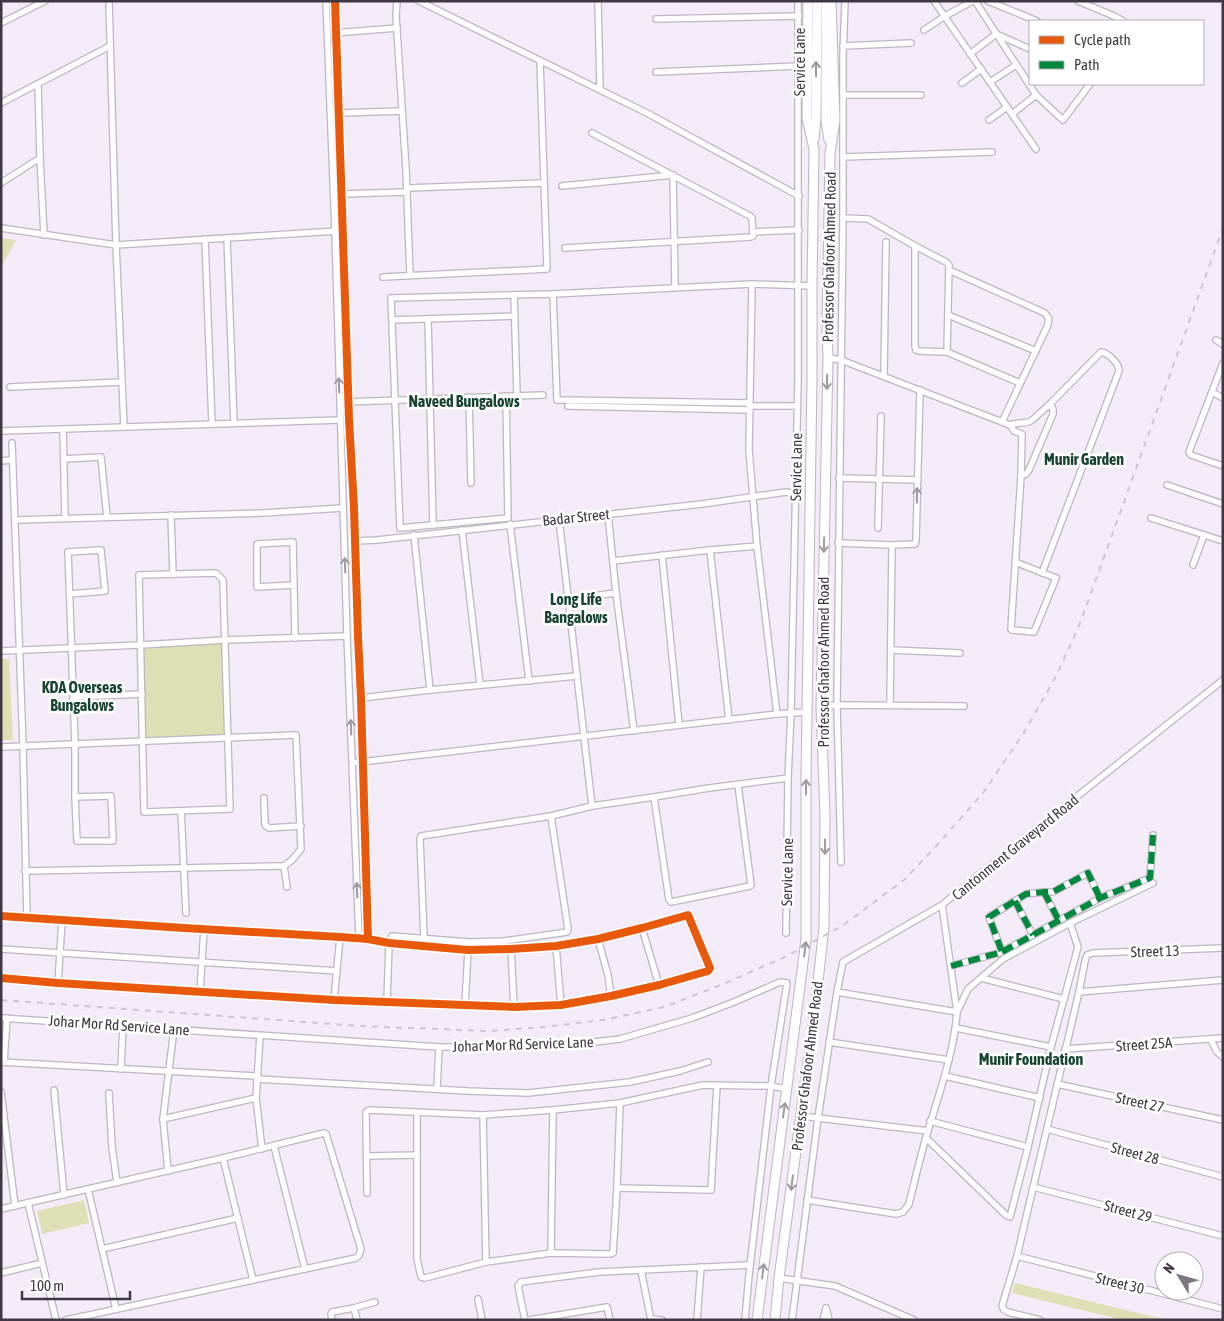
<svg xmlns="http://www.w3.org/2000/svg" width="1224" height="1321" font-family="'Asap Condensed',sans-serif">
<rect width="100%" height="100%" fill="#f3ecf8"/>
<g fill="#dde0b4">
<polygon points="1,238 16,240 1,267"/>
<polygon points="225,640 228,738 143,741 140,645"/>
<polygon points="1,659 9,659 13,740 1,740"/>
<polygon points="84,1200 89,1223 42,1234 37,1211"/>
<polygon points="1015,1283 1167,1320 1123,1320 1012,1293"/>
</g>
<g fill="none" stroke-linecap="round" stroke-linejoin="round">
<g stroke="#bcb6c0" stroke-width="8">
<g id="street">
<polyline points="109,1 116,245 124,427"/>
<polyline points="326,1 335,231 347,636 359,938"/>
<polyline points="335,1 349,419 354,508 358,636 361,698 368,939"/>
<polyline points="397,1 396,16 406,169 410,275"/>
<polyline points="419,1 647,113 799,196"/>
<polyline points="598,1 600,89"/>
<polyline points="934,1 1036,149"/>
<polyline points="978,1 977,4 1036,95 1063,120 1090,84"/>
<polyline points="988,1 1037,21"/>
<polyline points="1078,1 1114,16 1123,21"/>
<polyline points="656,19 799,16"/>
<polyline points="1,23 45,1"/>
<polyline points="924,30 945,16 973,1"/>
<polyline points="334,33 397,28"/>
<polyline points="843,46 911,43"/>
<polyline points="970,54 996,34 1030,49"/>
<polyline points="656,72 799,66"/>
<polyline points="990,82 1016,65"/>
<polyline points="962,83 981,69"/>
<polyline points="38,84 40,158 44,235"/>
<polyline points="843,95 921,95"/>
<polyline points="1,103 110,46"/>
<polyline points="339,113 402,111"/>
<polyline points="1012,114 1036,95"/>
<polyline points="989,120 1007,107"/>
<polyline points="843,157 992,152"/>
<polyline points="1,183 40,158"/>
<polyline points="562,186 673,175 675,287"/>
<polyline points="407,188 544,183"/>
<polyline points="342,194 407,192"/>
<polyline points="843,218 868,219 915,246 946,262 949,265 947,352"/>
<polyline points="1,228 116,245 337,231"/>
<polyline points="753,232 799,230"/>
<polyline points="227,238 234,423"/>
<polyline points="205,239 212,424"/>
<polyline points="915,246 915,346 916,350 919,351 947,352 1020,383"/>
<polyline points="565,248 751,237 753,236 752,218 750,216 592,133"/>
<polyline points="949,270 1045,313 1049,319 1047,327 1002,422"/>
<polyline points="383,277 547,269 540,61"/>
<polyline points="752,284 749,450 757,546 777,714"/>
<polyline points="553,294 557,400 750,403"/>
<polyline points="514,295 517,395"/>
<polyline points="948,315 1036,351"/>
<polyline points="428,319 433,525"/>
<polyline points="392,320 514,316"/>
<polyline points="1216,340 1223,344"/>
<polyline points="828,358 841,360 1010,425 1014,431 1022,434 1021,476 1011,629 1012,630 1034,632 1056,578 1015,562"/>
<polyline points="1223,363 1189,452 1191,455 1223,466"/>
<polyline points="884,376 886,242"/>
<polyline points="10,387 122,382"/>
<polyline points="1212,392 1223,398"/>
<polyline points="506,396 508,518 400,528 391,298 553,294 752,284 812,286"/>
<polyline points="469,397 471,483"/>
<polyline points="345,402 543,395"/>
<polyline points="568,406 750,410"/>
<polyline points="750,406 797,406"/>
<path d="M1010,425C1018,422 1025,424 1031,421L1050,404L1101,352C1108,353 1119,363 1119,371L1042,573"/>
<polyline points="63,429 65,518"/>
<polyline points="1,431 340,420"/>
<polyline points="12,443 23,747 27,918"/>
<polyline points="64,459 101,457 107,517"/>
<polyline points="1,461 12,460"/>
<polyline points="1021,476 1026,474 1029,470 1053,414 1053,409 1050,404"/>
<polyline points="839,478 918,480"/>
<polyline points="1167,485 1223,504"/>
<polyline points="608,514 616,593 634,731"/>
<polyline points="171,515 173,574"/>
<polyline points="1151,518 1223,541"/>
<polyline points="559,519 592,806"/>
<polyline points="15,520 263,513 343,508"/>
<polyline points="510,524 529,681"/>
<polyline points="878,528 881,416"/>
<polyline points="462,530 480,685"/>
<polyline points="414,535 430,690"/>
<polyline points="355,541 377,540 702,504 786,492 796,494"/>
<polyline points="838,543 892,545 915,544 916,541 920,390"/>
<polyline points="710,550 729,720"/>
<polyline points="662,555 679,725"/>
<polyline points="613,561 710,550 757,546"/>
<polyline points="1193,565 1204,535"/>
<polygon points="216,573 223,580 230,809 144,812 139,575"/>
<polyline points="294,585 257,587 257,544 293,542 295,638"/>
<polyline points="70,594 105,591 101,550 68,552 75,744 75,797 77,841 113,841 111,796 75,797"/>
<polyline points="568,599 616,593"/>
<polyline points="891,650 960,653"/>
<polyline points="1,651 140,645 225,640 347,636"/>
<polyline points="73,697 142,694"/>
<polyline points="361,698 430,690 577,676"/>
<polyline points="890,705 892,545"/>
<polyline points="821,707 837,705 964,706"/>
<polyline points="1,747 296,735 301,849 292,860 284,866 287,887"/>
<polyline points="352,763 777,714 807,712"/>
<polyline points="654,797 669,900 671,902 750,886 751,885 738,785"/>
<polyline points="264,798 265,825 269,828 301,826"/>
<polyline points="181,811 186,913"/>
<polyline points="841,862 837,705 843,218 843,56 845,1"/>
<polyline points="25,871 284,866"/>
<polyline points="1044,892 1059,921"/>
<polyline points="1015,901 1033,935"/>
<polyline points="1,916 184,928 340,937 368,939 389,943 468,950 511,949 556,946 598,939 642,928 688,915 710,968 708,971 659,985 611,996 561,1005 514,1007 334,1000 58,983 1,978"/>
<polyline points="642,928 659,985"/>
<polyline points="786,933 788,778 791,712 798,380 798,1"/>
<polyline points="424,938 420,839 421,836 551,816 592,806 654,797 709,788 788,778"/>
<polyline points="598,939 608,975 611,996"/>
<polyline points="556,946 561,1005"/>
<polyline points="1,949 337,971"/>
<polyline points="511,949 514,1007"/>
<polyline points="1002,952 1100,898 1150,878 1153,835"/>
<polyline points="951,966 1002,952 989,917 1026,894 1044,892 1053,892 1088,873 1100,898"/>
<polyline points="981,978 1064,999"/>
<polyline points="58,983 62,920"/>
<polyline points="200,991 204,929"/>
<polyline points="837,992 957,1012"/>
<polyline points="1079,992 1223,980"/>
<polyline points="334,1000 340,937"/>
<polyline points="387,1002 389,943 392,936 469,942 504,941 567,932 568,929 551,816"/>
<polyline points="465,1006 468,950"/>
<polyline points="957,1012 968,989 1003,959 1070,923 1153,883"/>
<polyline points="1,1018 439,1047 525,1047 586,1043 620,1039 692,1018 734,1002 780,982 787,983 771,1086 749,1275 745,1320"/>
<polyline points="956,1028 1051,1047"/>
<polyline points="260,1036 256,1098 262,1149"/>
<polyline points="1211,1040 1217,1052 1223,1057"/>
<polyline points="829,1042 949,1060"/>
<polyline points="1065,1049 1223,1038"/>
<polyline points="1,1062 258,1076"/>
<polyline points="4,1062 7,1018"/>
<polyline points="121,1069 123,1025"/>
<polyline points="945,1076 1040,1098"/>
<polyline points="257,1079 468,1091 528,1093 630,1082 680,1071 708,1062"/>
<polyline points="1057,1084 1223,1120"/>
<polyline points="437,1089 439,1047"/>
<polyline points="54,1090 64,1195"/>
<polyline points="1,1092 15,1206"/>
<polyline points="109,1093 112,1147 117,1183"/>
<polyline points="417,1113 417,1259 421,1277 425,1278 486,1262 551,1253 610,1254 613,1253 617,1188 620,1103"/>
<polyline points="483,1115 486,1262"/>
<polyline points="801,1116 928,1131"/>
<polyline points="163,1119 256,1098"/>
<polyline points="930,1121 1028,1147"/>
<polyline points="1047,1129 1223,1177"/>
<polyline points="926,1138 1007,1216 1010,1217 1028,1147 1051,1047 1078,947 1070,923"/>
<polyline points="274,1146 305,1269"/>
<polyline points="367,1156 417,1155"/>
<polyline points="223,1158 253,1280"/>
<polyline points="168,1171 163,1119 174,1029"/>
<polyline points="1033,1187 1223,1236"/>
<polyline points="617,1188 711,1190 717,1085"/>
<polyline points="88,1189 116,1309"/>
<polyline points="367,1193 366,1112 369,1110 483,1115 553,1110 620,1103 703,1085 771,1086 787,1089"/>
<path d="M807,1200L896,1214L903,1212L909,1204C916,1176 922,1148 931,1121C942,1085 954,1050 957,1012L942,905L971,881L1223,680"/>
<polyline points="28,1203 56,1320"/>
<polyline points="1,1209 223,1158 324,1133 326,1134 361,1249 359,1255 356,1258 66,1320"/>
<polyline points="102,1249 238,1218"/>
<polyline points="551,1253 553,1110"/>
<polyline points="1017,1256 1223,1309"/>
<polyline points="641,1270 651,1320"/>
<polyline points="1,1273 42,1263"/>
<polyline points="779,1278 835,1286 914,1320"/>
<polyline points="478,1299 482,1320"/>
<polyline points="354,1308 357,1320"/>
<polyline points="651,1319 662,1320"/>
<polyline points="332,1320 331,1314 332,1312 354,1308 375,1302"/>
<polyline points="525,1320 518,1286 521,1282 599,1272 750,1265"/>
<polyline points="529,1320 607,1307 610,1320"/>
<polyline points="697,1320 701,1267"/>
<polyline points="792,1320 818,1118 837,992 843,962 942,905"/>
<polyline points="823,1320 826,1308 829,1320"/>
<polyline points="1040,1320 1008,1312 1004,1310 1002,1306 1017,1256 1079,992 1085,961 1087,955 1093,953 1223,948"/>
</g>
</g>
<g stroke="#bcb6c0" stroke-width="11">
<g id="primary">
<polyline points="826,3 826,121 829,140"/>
<polyline points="814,139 816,118 817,1"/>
<polyline points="757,1320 806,939 806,778 812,380 812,286 814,149 807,118 808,1"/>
<polyline points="775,1320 779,1278 815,1009 824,927 825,816 821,707 828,358 827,327 830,153 835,120 831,1"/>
</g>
</g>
<use href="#street" stroke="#fdfcfe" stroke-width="5.5"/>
<use href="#primary" stroke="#fdfcfe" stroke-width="9"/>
<polyline stroke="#cac8cc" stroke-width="2" stroke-dasharray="6 6" stroke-linecap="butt" points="1,1000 360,1026 489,1031 544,1027 603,1020 664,1007 721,985 787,956 842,926 904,880 939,843 983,793 1025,731 1056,676 1079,626 1107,549 1223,228"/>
<g stroke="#00873e" stroke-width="6" stroke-dasharray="12 6" stroke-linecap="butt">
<polyline points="1044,892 1059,921"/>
<polyline points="1015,901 1033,935"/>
<polyline points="1002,952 1100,898 1150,878 1153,835"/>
<polyline points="951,966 1002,952 989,917 1026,894 1044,892 1053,892 1088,873 1100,898"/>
</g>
<g stroke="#fff" stroke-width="11">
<g id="cycleway">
<polyline points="335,1 349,419 354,508 358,636 361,698 368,939"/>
<polyline points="1,916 184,928 340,937 368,939 389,943 468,950 511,949 556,946 598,939 642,928 688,915 710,968 708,971 659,985 611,996 561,1005 514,1007 334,1000 58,983 1,978"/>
</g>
</g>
<use href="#cycleway" stroke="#e8590c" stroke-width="8"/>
</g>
<defs><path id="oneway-shaft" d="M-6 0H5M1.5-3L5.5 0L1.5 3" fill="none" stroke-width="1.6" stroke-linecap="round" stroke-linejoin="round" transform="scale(1.25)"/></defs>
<g stroke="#9e9aa1">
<use href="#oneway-shaft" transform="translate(816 69) rotate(-90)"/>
<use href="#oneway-shaft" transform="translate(827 382) rotate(91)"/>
<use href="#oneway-shaft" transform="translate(339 385) rotate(-92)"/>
<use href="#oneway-shaft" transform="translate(917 495) rotate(-89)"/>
<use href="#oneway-shaft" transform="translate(824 545) rotate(91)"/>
<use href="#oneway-shaft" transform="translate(345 565) rotate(-92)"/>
<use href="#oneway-shaft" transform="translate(351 727) rotate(-92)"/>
<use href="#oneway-shaft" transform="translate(806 787) rotate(-90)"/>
<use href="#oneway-shaft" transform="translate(825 847) rotate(90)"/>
<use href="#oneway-shaft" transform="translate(357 890) rotate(-92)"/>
<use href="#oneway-shaft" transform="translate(805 949) rotate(-83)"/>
<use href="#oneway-shaft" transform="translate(784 1110) rotate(-82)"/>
<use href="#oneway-shaft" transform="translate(792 1183) rotate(97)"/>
<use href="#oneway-shaft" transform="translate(763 1271) rotate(-83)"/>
</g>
<g text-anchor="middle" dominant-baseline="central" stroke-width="5" stroke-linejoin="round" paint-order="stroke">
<g font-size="15" fill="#3f3844" stroke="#fff">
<text transform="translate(799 62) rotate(-90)">Service Lane</text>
<text transform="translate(829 257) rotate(-89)">Professor Ghafoor Ahmed Road</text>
<text transform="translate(796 467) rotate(-89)">Service Lane</text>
<text transform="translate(576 517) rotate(-6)">Badar Street</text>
<text transform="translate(823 662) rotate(-90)">Professor Ghafoor Ahmed Road</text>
<text transform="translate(1015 847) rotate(-39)">Cantonment Graveyard Road</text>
<text transform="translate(787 872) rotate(-89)">Service Lane</text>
<text transform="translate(1155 951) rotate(-2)">Street 13</text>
<text transform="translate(119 1025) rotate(4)">Johar Mor Rd Service Lane</text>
<text transform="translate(523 1044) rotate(-2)">Johar Mor Rd Service Lane</text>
<text transform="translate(1144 1044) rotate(-4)">Street 25A</text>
<text transform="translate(807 1066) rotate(-83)">Professor Ghafoor Ahmed Road</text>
<text transform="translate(1140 1102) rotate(12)">Street 27</text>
<text transform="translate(1135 1153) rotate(15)">Street 28</text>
<text transform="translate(1128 1211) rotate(15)">Street 29</text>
<text transform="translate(1120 1283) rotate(14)">Street 30</text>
</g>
<g font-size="16" font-weight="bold" fill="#174330" stroke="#fff">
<text x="464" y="401">Naveed Bungalows</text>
<text x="1084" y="459">Munir Garden</text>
<text x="576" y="599">Long Life<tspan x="576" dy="18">Bangalows</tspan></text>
<text x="82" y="687">KDA Overseas<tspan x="82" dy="18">Bungalows</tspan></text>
<text x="1031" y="1059">Munir Foundation</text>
</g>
</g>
<rect width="1224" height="1321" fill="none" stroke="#3f3844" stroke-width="5"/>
<rect x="1029" y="20" width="175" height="65" fill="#ffffff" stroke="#b2afb4"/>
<rect x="1039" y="36" width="25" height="8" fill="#e8590c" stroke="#b2afb4"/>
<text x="1074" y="45" font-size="15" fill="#3f3844">Cycle path</text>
<rect x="1039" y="61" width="25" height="8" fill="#00873e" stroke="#b2afb4"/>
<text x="1074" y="70" font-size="15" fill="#3f3844">Path</text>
<g transform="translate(1179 1276) rotate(307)"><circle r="24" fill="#ffffff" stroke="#b2afb4"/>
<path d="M0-4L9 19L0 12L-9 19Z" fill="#7e7783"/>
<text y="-8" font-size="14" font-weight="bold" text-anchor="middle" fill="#3f3844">N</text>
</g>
<path d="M22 1291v8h108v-8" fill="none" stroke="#3f3844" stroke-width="2.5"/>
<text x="30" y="1291" font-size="15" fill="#3f3844" stroke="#ffffff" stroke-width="4" paint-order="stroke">100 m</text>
</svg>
